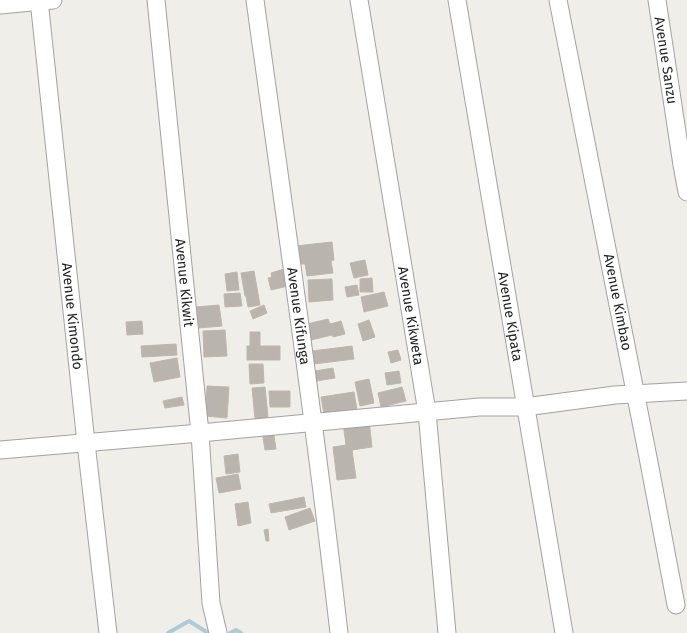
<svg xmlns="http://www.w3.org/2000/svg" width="687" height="633" font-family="'Fira Sans',sans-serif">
<rect width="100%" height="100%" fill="#f0eee8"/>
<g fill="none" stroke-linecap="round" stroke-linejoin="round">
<g stroke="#aecad8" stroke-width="4">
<polyline points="168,633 189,621 208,633"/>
<polyline points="230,633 236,630 241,633"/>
</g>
</g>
<g fill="#b9b4ae" stroke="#c0b7ac">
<polygon points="332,242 334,260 331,261 333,273 307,276 305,264 298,264 295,246"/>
<polygon points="365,260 368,275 354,278 350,263"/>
<polygon points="284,269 288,286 271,290 268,278 272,277 271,273"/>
<polygon points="254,271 260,305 248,307 246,296 245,296 241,273"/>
<polygon points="237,272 239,290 227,291 225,274"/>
<polygon points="372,278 373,292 360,292 360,279"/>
<polygon points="332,279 333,300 309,302 308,280"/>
<polygon points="357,285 359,295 347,297 345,287"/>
<polygon points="384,292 388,306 364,312 361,297"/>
<polygon points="240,293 242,306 225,307 224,294"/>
<polygon points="219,305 222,326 199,328 196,307"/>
<polygon points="264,305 267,313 253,319 250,311"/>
<polygon points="328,319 330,324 341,321 345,334 333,337 332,335 311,340 307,324"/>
<polygon points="369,320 375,337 363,341 358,324"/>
<polygon points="142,321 143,334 127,335 126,322"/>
<polygon points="225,330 227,356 204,357 203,331"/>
<polygon points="250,332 260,332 260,346 280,346 280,360 247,360 247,346 250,346"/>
<polygon points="176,344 177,355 142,357 141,346"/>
<polygon points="352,346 354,359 314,364 312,351"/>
<polygon points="398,350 401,360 391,363 388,352"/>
<polygon points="177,358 180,377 154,382 150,363"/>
<polygon points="249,364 263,364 264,383 250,384"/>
<polygon points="333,368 335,378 316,381 315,371"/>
<polygon points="399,371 401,383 387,385 385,373"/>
<polygon points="369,379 374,403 360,406 355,382"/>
<polygon points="207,386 229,387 227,418 205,416"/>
<polygon points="265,387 268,417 255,419 252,388"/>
<polygon points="402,387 406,401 381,407 378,393"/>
<polygon points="269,391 290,391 290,407 270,407"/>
<polygon points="354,392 358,416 325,420 321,397"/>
<polygon points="182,397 184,405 165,408 163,401"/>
<polygon points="369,420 372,447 352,450 356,478 337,480 333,447 346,445 343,423"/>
<polygon points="273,429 276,449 265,450 262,431"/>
<polygon points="238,454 240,472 226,474 224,456"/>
<polygon points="238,474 241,489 219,493 216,478"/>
<polygon points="304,497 306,507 271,513 269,504"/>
<polygon points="248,502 251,523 238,526 235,504"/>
<polygon points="310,508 315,521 289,530 285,517"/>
<polygon points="268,529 269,541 266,541 264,530"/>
</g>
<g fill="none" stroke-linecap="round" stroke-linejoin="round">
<g stroke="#a2a2a2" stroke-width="19">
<g id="minor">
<path id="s1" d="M39,0L86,443L108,633"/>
<path id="s2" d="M156,0L200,433L211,603L218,633"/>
<path id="s3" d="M255,0C284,211 315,422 339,633"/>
<path id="s4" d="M359,0L427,412L447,633"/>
<path id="s5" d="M457,0L564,633"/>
<path id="s6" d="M558,0C599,201 638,403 676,605"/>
<path id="s7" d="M657,0L682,165L687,192"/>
<polyline points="0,5 53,0"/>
<polyline points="0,450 200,433 479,407 525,407 615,395 687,391"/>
</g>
</g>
<use href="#minor" stroke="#fff" stroke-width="17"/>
</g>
<g text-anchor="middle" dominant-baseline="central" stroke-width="3.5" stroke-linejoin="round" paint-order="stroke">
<g font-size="14" fill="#212121" stroke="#fff">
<text stroke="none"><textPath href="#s7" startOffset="61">Avenue Sanzu</textPath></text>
<text stroke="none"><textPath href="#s2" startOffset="284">Avenue Kikwit</textPath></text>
<text stroke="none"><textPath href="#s6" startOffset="308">Avenue Kimbao</textPath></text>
<text stroke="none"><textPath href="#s4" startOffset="320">Avenue Kikweta</textPath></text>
<text stroke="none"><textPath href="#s3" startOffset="319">Avenue Kifunga</textPath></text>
<text stroke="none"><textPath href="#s1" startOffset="318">Avenue Kimondo</textPath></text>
<text stroke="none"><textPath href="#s5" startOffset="321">Avenue Kipata</textPath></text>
</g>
</g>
</svg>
